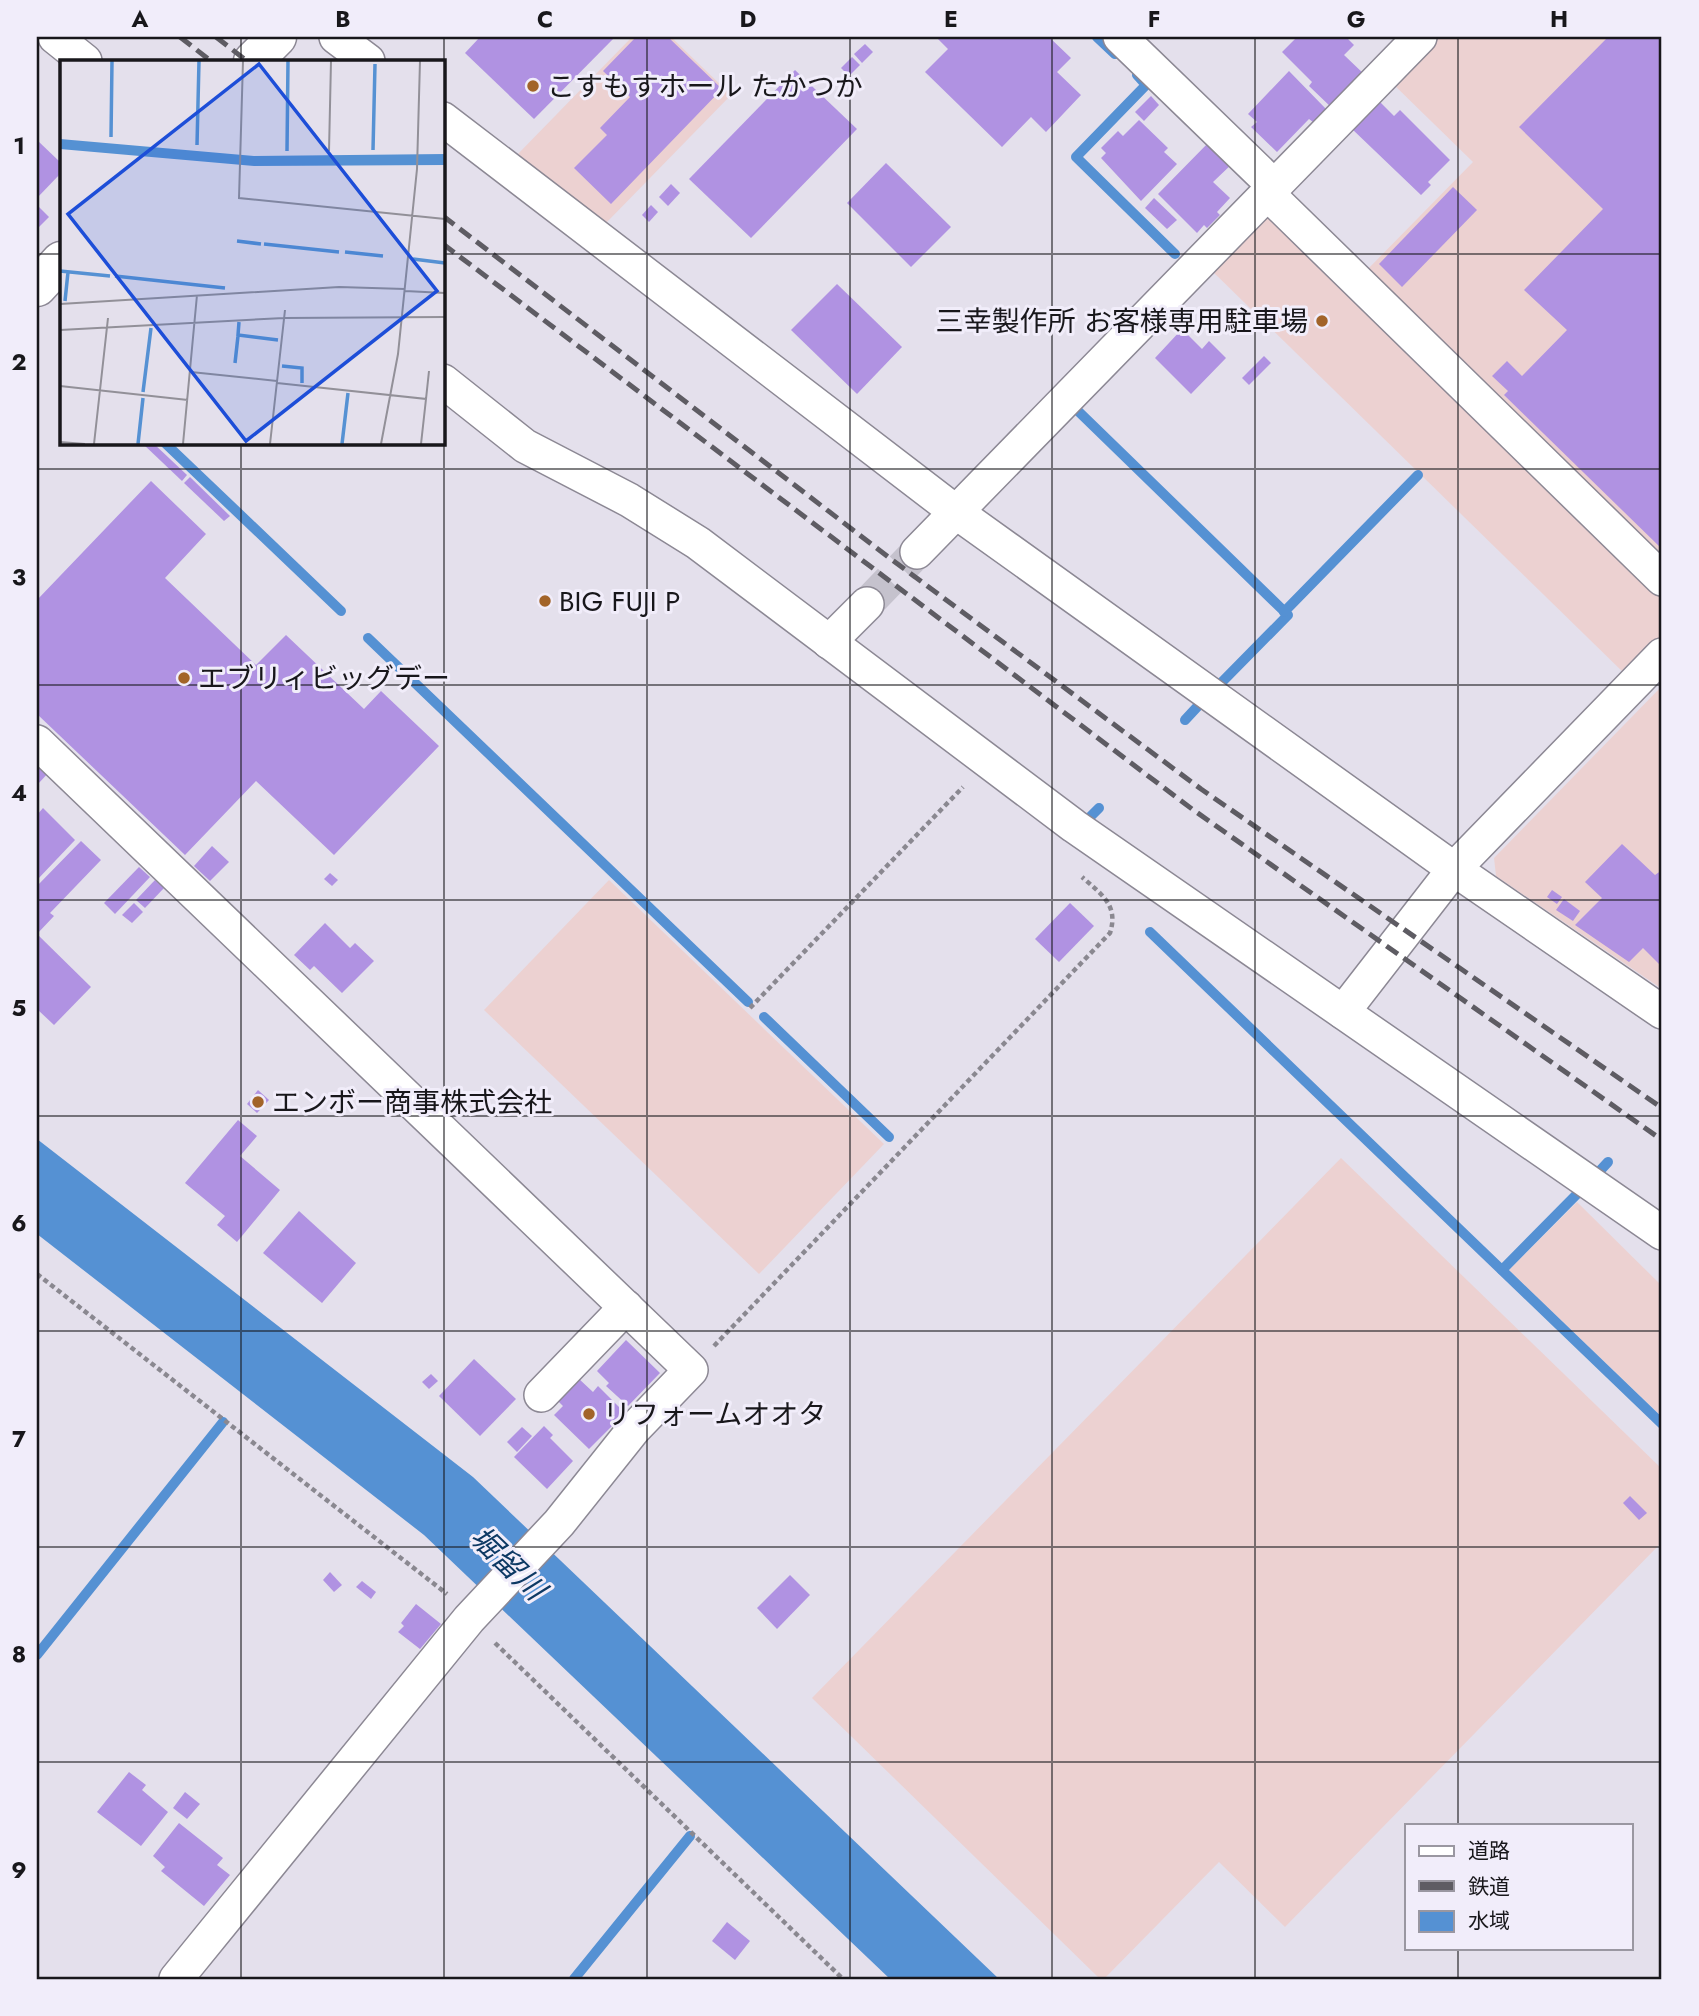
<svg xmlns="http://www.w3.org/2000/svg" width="1699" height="2016" font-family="Jost,'Noto Sans JP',sans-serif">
<rect width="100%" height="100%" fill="#e4e0ec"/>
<g fill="#ecd1d1">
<polygon points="632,37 671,37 731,95 606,223 517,155"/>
<polygon points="1435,37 1662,37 1662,563 1364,273 1473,162 1391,82"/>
<polygon points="1261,215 1274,216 1662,594 1662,640 1627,676 1209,268"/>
<polygon points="1662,686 1662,989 1496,876 1494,858"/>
<polygon points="609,880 884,1144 759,1274 484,1010"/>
<polygon points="1341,1158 1662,1469 1662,1542 1285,1927 1219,1862 1104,1979 1100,1979 812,1698"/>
<polygon points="1577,1202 1662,1286 1662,1417 1509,1270"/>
</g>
<polygon fill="#5591d3" points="37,1139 473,1477 999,1979 890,1979 424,1535 37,1234"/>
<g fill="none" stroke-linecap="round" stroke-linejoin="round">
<g stroke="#5591d3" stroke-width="10">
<polyline points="1097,37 1115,54"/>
<polyline points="1137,75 1146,85 1076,157 1175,254"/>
<polyline points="1078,411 1288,615 1221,683"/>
<polyline points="165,443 341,611"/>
<polyline points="1284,612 1418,475"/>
<polyline points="368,638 748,1002"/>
<polyline points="1185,720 1198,706"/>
<polyline points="1088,819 1099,808"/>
<polyline points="1150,932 1662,1424"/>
<polyline points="764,1017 889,1137"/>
<polyline points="1596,1175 1608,1162"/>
<polyline points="1502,1270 1580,1191"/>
<polyline points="37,1655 223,1422"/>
<polyline points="574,1979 690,1836"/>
</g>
</g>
<g fill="#b092e2">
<polygon points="480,37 615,37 534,119 465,53"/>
<polygon points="636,37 668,37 722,89 611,204 574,168 607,135 600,128 630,97 603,71"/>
<polygon points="936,37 1049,37 1071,58 1057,72 1081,95 1046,132 1031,117 1002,147 925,72 948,49"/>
<polygon points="1297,37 1346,37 1354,45 1344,55 1366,76 1333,109 1309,86 1312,82 1282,52"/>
<polygon points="1608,37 1662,37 1662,549 1504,395 1508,391 1492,376 1507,361 1522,376 1567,330 1524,290 1603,209 1519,127"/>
<polygon points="865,44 873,52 862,63 854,54"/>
<polygon points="852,57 860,65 849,76 841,68"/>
<polygon points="795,70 857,129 751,238 689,179"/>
<polygon points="1289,71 1326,109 1313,122 1309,119 1277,152 1251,127 1257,122 1248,114"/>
<polygon points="1151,96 1159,105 1144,121 1135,112"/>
<polygon points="1378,100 1394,116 1400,110 1450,160 1428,182 1431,185 1421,195 1351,128"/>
<polygon points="1139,120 1168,148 1164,152 1177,164 1141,201 1101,158 1106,153 1101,148 1118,131 1123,136"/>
<polygon points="37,140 61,163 61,173 37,198"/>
<polygon points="1211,140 1234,162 1213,182 1230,198 1217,212 1220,215 1207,228 1204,225 1197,233 1158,194"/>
<polygon points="886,163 951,227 911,267 847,203"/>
<polygon points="671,184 680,193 668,206 659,197"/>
<polygon points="1453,187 1477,210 1402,287 1379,264"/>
<polygon points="1154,198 1177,220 1167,229 1145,208"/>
<polygon points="37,205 49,217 37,229"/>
<polygon points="651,205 658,212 649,222 642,215"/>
<polygon points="837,284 902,347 857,394 791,330"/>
<polygon points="1182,329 1202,349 1209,341 1226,358 1191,394 1155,358"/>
<polygon points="1264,356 1271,363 1249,385 1242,378"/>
<polygon points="142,443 153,443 187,475 182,481"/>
<polygon points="190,477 230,516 224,521 184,483"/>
<polygon points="151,481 206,534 165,578 256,665 286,635 364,709 381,691 439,746 334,855 256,781 185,855 37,714 37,600"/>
<polygon points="37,756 51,770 37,785"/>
<polygon points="43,808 75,840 37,880 37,815"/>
<polygon points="81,841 101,860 50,913 54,916 37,934 37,886"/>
<polygon points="1622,844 1655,875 1662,870 1662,967 1643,948 1629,962 1575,925 1602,898 1585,882"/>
<polygon points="212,846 229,862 210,881 194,866"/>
<polygon points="139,867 150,877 115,914 104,903"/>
<polygon points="330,873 338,880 332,886 324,879"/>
<polygon points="155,880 164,888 145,908 136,900"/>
<polygon points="1552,890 1562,897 1557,904 1547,897"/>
<polygon points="1564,899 1580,911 1573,921 1556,910"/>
<polygon points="134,903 143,912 132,923 122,915"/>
<polygon points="1070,903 1094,926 1059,962 1035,939"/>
<polygon points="325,923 350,948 355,943 374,961 342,993 314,966 310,970 294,955"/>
<polygon points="37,934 91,987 54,1025 37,1009"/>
<polygon points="258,1090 269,1100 257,1113 247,1104"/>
<polygon points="238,1120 257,1136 240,1156 280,1190 237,1242 217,1225 225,1216 185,1183"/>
<polygon points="299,1211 356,1263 322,1303 263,1253"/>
<polygon points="626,1340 660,1373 628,1406 606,1386 609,1383 597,1371"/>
<polygon points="474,1359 516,1399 480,1436 439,1396"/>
<polygon points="431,1374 438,1381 429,1389 422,1382"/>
<polygon points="578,1378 593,1392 598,1386 625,1413 589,1449 554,1415 563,1406 557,1400"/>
<polygon points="544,1426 553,1435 550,1438 573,1461 547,1489 514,1457"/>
<polygon points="522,1427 532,1436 517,1452 507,1442"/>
<polygon points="1630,1496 1647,1513 1639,1520 1623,1503"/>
<polygon points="330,1572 342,1585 334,1592 323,1580"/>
<polygon points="790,1575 810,1595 777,1629 757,1608"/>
<polygon points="362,1581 376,1592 371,1599 356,1587"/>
<polygon points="416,1604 441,1624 420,1649 398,1632 404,1626 401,1623"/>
<polygon points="129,1772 146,1785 142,1790 168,1812 141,1846 97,1812"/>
<polygon points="185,1792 200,1804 187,1819 173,1808"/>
<polygon points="179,1823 223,1858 217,1865 230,1875 204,1906 161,1871 165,1867 153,1856"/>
<polygon points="727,1922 750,1941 735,1960 712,1941"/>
</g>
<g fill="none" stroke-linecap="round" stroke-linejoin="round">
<polyline stroke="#c5c2cd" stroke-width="33" stroke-dasharray="33 17" stroke-linecap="butt" points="867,604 917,552"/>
<g stroke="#8c8894" stroke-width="36">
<g id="minor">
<polyline points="55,37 85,61"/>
<polyline points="336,37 368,61"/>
<polyline points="1120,37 1274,186"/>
<polyline points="443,119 956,512 1454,869 1662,1012"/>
<polyline points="1267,193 1662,579"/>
<polyline points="443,381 525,446 629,500 698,543 1074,826 1662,1233"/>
<polyline points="917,552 1420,37"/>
<polyline points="829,642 867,604"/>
<polyline points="37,742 691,1370 634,1429 559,1523 469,1619 176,1979"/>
<polyline points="1343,1012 1454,869 1662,655"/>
<polyline points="541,1395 626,1307"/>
</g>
</g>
<g stroke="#8c8894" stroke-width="41">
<g id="secondary">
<polyline points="253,61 277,37"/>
<polyline points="37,287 61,261"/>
</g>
</g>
<g stroke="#8a8890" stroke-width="4.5" stroke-dasharray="5 3.5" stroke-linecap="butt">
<polyline points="750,1008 963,787"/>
<polyline points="37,1274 447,1594"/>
<path d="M714,1346L1110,933C1119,905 1101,894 1082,877"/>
<polyline points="495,1643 843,1979"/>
</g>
<use href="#minor" stroke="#fff" stroke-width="33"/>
<use href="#secondary" stroke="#fff" stroke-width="38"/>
<g stroke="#5e5c63" stroke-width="5" stroke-dasharray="14 7" stroke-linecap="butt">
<polyline points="180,37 211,61"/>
<polyline points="216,37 247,61"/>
<polyline points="443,216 891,559 1201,789 1662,1108"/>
<polyline points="443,244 1192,809 1662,1140"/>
</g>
</g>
<path fill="none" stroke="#18171b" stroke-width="2" stroke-opacity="0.55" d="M241,37V61M444,37V1979M647,37V1979M850,37V1979M1052,37V1979M1255,37V1979M1458,37V1825M37,254H61M443,254H1662M241,443V1979M37,469H1662M37,685H1662M37,900H1662M37,1116H1662M37,1331H1662M37,1547H1662M37,1762H1662M1458,1948V1979"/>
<g fill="#a26429" stroke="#f1edfa" stroke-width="2.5">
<circle cx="533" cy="86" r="7"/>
<circle cx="1322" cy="321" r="7"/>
<circle cx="545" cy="601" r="7"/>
<circle cx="184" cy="678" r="7"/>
<circle cx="258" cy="1102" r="7"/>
<circle cx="589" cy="1414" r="7"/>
</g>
<g text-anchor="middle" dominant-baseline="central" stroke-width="6" stroke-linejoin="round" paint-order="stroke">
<g font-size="28" fill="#18171b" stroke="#f1edfa" text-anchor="start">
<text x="547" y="86">こすもすホール たかつか</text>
<text x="1308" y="321" text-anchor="end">三幸製作所 お客様専用駐車場</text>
<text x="559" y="601">BIG FUJI P</text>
<text x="198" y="678">エブリィビッグデー</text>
<text x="272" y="1102">エンボー商事株式会社</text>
<text x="603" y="1414">リフォームオオタ</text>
</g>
<g font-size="30" font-style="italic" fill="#0d3964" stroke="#f1edfa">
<text transform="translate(508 1563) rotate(44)">堀留川</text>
</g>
</g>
<g transform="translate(60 60)">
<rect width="385" height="385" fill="#e4e0ec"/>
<path d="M0,79L194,96L385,94V105L194,106L0,89Z" fill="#5591d3"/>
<path fill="none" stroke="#5591d3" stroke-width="3.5" d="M51,77L52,1M137,85L139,1M313,90L315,4M227,91L228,1M177,181L201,184M204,184L279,192M285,192L323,196M353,199L385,203M0,211L50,216M55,216L165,228M5,241L8,212M179,262L178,275L218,280M175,303L178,276M222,306L242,308V323M83,332L91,268M78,384L83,338M282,384L288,333"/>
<path fill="none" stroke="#929098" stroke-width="2" d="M183,1L179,138L385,159M269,91L271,1M345,231L385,233M0,244L279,227L345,229M0,270L224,258L385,257M131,312L217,321M217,323L366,339L361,384M0,326L128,340M366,339L369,311M0,382L25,384M34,384L48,258M123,384L137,235M210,384L225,250M321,384L338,294L357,109L360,1"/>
<path fill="#1d4ed8" fill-opacity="0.15" stroke="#1d4ed8" stroke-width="3.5" d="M199,4L377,231L186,381L8,154Z"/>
<rect width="385" height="385" fill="none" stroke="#18171b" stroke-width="3.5"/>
</g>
<rect width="1699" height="2016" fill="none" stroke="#f1edfa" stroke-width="77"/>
<rect x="1405" y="1824" width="228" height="126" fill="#f1edfa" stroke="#9a97a1" stroke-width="2"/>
<rect x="1419" y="1846" width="35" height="10" fill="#ffffff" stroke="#9a97a1" stroke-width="2"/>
<text x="1468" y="1858" font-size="21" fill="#18171b">道路</text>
<rect x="1419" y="1881" width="35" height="10" fill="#5e5c63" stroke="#9a97a1" stroke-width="2"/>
<text x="1468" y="1894" font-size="21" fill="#18171b">鉄道</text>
<rect x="1419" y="1911" width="35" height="21" fill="#5591d3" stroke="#9a97a1" stroke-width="2"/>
<text x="1468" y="1928" font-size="21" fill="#18171b">水域</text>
<rect x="38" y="38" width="1622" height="1940" fill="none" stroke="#18171b" stroke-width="2.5"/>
<g font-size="23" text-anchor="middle" font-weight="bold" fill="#18171b">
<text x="140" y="27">A</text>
<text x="343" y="27">B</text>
<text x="545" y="27">C</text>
<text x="748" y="27">D</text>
<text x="951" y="27">E</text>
<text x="1154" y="27">F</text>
<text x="1356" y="27">G</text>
<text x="1559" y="27">H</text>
<text x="19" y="154">1</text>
<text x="19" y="370">2</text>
<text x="19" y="585">3</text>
<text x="19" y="801">4</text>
<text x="19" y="1016">5</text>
<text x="19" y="1231">6</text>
<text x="19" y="1447">7</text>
<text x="19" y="1662">8</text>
<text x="19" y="1878">9</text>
</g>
</svg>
